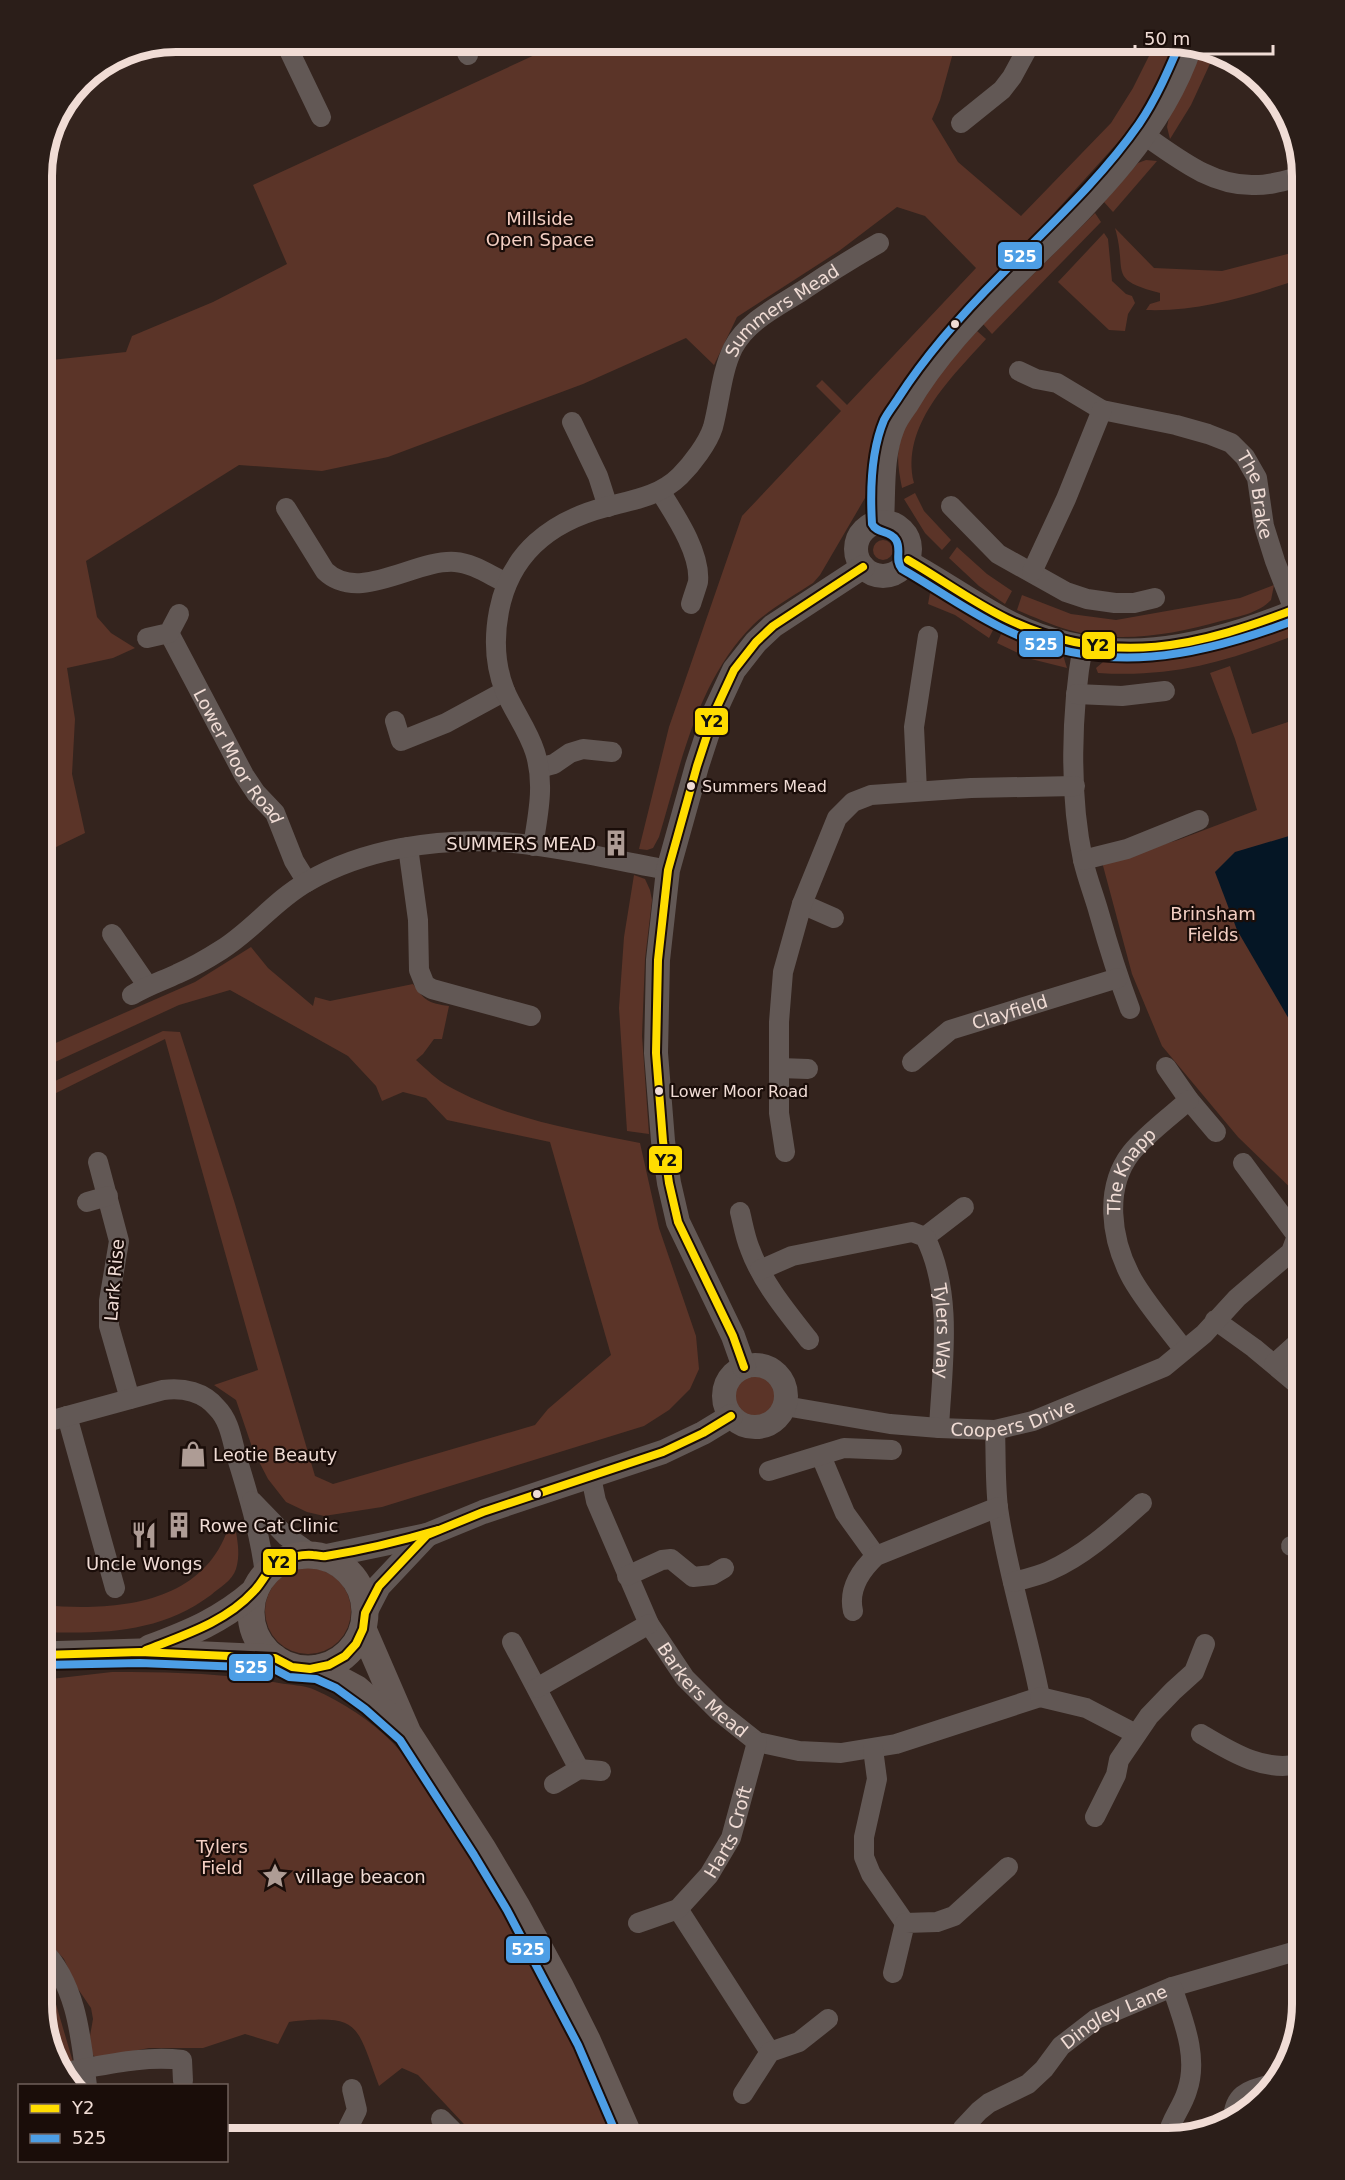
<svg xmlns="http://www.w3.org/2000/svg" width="1345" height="2180" font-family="'DejaVu Sans',sans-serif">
<rect width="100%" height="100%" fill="#34241e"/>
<g fill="#5b3428">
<path d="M563,42H956L940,100L932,119L958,162L1021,216L1111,123L1133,88L1156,42H1175C1166,79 1143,111 1120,140L911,372L897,396L886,423L865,498L820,575L813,583C793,596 770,609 753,625C697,681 681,764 659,837L653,848L647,850L639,849L669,727L742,516L841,411L816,386L822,380L847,405L976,268L925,216L897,207L839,251L737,317L714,365L686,338L583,384L388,457L322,471L239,465L86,561L97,617L111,633L135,648L113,658L67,668L75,719L72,774L85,833L54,848L52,854L42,860V361L126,352L132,336L213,302L287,264L253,185Z"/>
<polygon points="1202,51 1214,55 1191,105 1170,139 1167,127 1169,117"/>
<polygon points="1146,160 1157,161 1113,212 1104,202 1138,163"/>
<polygon points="1095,213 1101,222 992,334 983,324"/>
<path d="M1115,228L1154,268L1222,271L1303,250V278C1252,295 1200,312 1146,310L1150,304L1160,301V293C1106,279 1128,273 1115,228Z"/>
<polygon points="1104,233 1108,239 1112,281 1126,294 1132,296 1135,303 1128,314 1125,331 1109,330 1058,282"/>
<path d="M977,331L986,339C951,378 900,426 914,483L902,488C900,478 898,467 898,456C900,411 949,362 977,331Z"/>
<polygon points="915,493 924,511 951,540 942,550 925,533 904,499"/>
<circle cx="883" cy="550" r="10"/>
<polygon points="957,547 987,574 1012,591 1005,604 979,586 949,558"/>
<path d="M1274,585L1271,600C1259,613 1237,617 1221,621C1172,635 1118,644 1069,630C1051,625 1034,617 1017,610L1022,595L1071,614L1116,620L1240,598Z"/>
<polygon points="930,593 948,597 995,626 989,638 955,615 928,604"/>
<path d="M1303,617V632C1231,660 1177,678 1098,673L1096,668L1103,662C1123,659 1144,663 1164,660C1213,655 1258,635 1303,617Z"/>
<polygon points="1002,632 1063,655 1067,668 1031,659 997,643"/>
<polygon points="1230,666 1252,734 1303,717 1303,1200 1238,1137 1162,1046 1132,974 1102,862 1178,840 1257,810 1235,739 1210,673"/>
<polygon points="634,875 645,879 650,890 652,900 645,959 642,1036 649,1134 627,1131 619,1008 624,937"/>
<path d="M251,947L268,968L313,1006L315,997L330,1001L413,984C425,1001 428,1003 449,1006L442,1039H434L423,1054L416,1060C426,1069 437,1080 448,1086C507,1119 575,1130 640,1143L659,1228L696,1336L699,1369L690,1389L669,1410L644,1426L382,1507L324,1516L307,1512L286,1502L268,1479L253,1450L236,1400L214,1385L258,1370L165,1039L42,1100V1087L163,1031L180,1032L235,1204L315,1476L333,1484L535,1425L548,1409L611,1355L550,1142L447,1120L426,1098L403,1092L382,1101L376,1086L348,1056L230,990L179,1005L42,1068V1049L195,982Z"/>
<circle cx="755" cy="1396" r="20"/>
<path d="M236,1532C238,1544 240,1556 236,1569C232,1581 220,1587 211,1595C160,1633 103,1634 42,1632V1605C109,1611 197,1607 226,1534Z"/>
<circle cx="308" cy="1611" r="43"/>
<path d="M112,1672C168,1672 224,1673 279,1683C290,1685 304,1685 315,1690C342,1702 372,1721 393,1743C427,1780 454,1827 480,1870C530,1956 576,2045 612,2138H477L418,2075L402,2068L379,2086C356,2024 361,2014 289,2022L278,2044L245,2034L203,2048H149L96,2058L92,2054L90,2036L93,2019L91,2008L76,1986L64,1959L42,1935V1680Z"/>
<polygon points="42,1971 50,1984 73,2062 57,2065 56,2063 42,2003"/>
</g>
<polygon fill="#051625" points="1303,835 1303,1038 1293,1026 1237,930 1215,872 1235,852 1289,836"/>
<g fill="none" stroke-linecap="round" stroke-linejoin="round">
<g stroke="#625855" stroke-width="20">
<polyline points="285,42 321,117"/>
<polyline points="462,42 468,55"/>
<polyline points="961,123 1002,90 1012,77 1031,42"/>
<path d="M1144,135C1178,158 1210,185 1252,185C1269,186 1287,180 1303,176"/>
<path id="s1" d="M1019,371L1036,379L1057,383L1102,410L1176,425L1208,434L1231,443L1245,457L1257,478L1264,526L1275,561L1294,610"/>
<polyline points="572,422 598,476 608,507"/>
<path d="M660,491C675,515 701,553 698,582C696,589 693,597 691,604"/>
<polyline points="951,506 998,554 1066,592 1087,599 1115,603 1134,603 1155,598"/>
<path d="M286,508L325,571C359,604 415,559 455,562C473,563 491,576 507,583"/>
<path d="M908,560C941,578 972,600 1005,618C1105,671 1205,647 1303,606"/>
<polyline points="1032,572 1066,499 1102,410"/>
<path id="s2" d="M169,633L244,775L256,793L275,813L294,861L307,882"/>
<polyline points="147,638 169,633 179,614"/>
<path d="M1083,645C1071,711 1069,795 1083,860C1087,878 1094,895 1099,913C1108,945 1118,977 1130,1009"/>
<polyline points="1076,694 1122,696 1165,691"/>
<polyline points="395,721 401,741 446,723 505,691"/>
<polyline points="539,768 554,764 570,753 583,749 612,752"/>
<polyline points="917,791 914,727 928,636"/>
<path id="s3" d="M533,846C538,815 545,783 535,752C528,730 514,712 505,691C495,666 494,637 499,611C510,553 552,521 606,507C633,500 660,496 680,476C692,464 708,443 713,427C720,401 721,373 733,348C747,321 777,307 802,291C827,274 853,258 879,243"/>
<polyline points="408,847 418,920 419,970 425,985 432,989 531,1016"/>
<polyline points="1083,860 1127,849 1199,820"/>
<polyline points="802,904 834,918"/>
<polyline points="112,934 147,985"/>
<path d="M132,995C147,986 162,981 177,974C193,967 207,959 221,950C252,931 275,900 307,882C363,849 437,838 501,842C557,846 613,860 668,870"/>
<path id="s4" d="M912,1062L950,1030L1118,978"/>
<polyline points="1166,1067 1189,1100 1216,1132"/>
<polyline points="780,1068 808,1069"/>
<polyline points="785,1152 779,1113 779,1022 783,972 802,904 837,818 853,802 871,795 971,788 1075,786"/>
<polyline points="98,1162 119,1241 109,1301 109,1326 130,1399"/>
<polyline points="87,1202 108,1196"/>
<path d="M740,1212C743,1224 745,1237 750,1249C762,1282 787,1312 809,1340"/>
<polyline points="925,1237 964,1207"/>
<path id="s5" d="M760,1270L792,1256L912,1232L925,1237C954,1294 942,1367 939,1428"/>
<polyline points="1215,1320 1254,1348 1303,1389"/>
<path id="s6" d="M1184,1350C1168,1328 1142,1299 1130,1275C1111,1238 1104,1188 1131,1153C1144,1136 1172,1115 1189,1100"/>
<polyline points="1274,1364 1303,1338"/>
<path id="s7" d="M785,1406L890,1424L939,1428L995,1430L1033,1421L1164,1367L1204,1334L1237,1298L1291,1252L1297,1236L1243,1163"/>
<polyline points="67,1416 115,1588"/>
<path d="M42,1423L163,1390C183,1387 204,1392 217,1408C230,1421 232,1441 237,1458C249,1497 260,1534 265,1574"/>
<polyline points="821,1456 845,1513 876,1556"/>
<polyline points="769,1471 844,1448 892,1450"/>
<path id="s8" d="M591,1477L596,1501L649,1624L685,1678L718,1711L757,1742L799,1751L841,1753L896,1744L1040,1697C1028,1634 1007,1572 998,1508C995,1482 996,1455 995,1430"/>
<polyline points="252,1501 286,1536 313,1555"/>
<polyline points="1291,1546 1303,1543"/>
<polyline points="627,1576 662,1560 671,1559 693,1577 712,1575 724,1568"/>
<path d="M1013,1582C1025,1579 1038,1576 1049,1571C1085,1555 1113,1529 1142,1503"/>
<path d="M853,1611C848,1589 860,1571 876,1556L998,1507"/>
<polyline points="512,1642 579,1769"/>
<polyline points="537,1688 649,1624"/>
<polyline points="1040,1697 1086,1708 1136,1734"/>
<path d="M1201,1734C1231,1752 1266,1774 1303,1763"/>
<polyline points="873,1749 877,1779 864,1837 864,1857 871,1874 905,1923"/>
<polyline points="554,1784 579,1769 601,1771"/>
<polyline points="1095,1817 1116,1775 1119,1760 1149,1716 1173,1691 1194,1672 1205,1644"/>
<polyline points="678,1909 770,2052"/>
<path id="s9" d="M638,1923L678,1909L709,1875L731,1838L757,1742"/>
<path d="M42,1949C77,1985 81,2038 87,2086"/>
<polyline points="893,1973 905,1923 937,1922 954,1916 1008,1867"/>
<path d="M64,2072C102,2066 143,2055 182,2060L183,2081"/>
<polyline points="743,2094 770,2052 799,2042 828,2019"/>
<polyline points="441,2119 460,2138"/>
<path d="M1233,2120C1234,2091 1252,2090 1275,2083"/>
<polyline points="343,2138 357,2110 352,2089"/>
<path id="s10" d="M959,2138L963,2128L979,2111L989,2103L1028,2084L1044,2069L1061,2046L1096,2019L1172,1987L1303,1949"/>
<path d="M1167,2138C1170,2120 1182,2108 1187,2091C1199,2057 1183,2020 1172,1987"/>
</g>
<g stroke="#625855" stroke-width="24">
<path d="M882,521C884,490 881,457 893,427C896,419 902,411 907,404C921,380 937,359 955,338C1035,246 1150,166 1190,47"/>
<circle cx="883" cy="549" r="27"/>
<circle cx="755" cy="1396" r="31"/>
<polyline points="744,1367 733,1336 678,1222 669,1183 663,1141 656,1053 658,960 668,870 697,766 715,711 734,670 756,642 773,626 863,567"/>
<polyline points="322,1557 427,1535 483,1512 663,1452 703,1433 731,1416"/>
<polyline points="365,1613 379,1586 427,1535"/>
</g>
<g stroke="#665a56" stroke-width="27">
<circle cx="308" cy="1612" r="57"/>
<polyline points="363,1629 408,1733 483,1849 516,1905 561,1988 587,2040 630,2138"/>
<path d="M150,1648C190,1633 222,1620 255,1591"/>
<polyline points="42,1655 140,1652 275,1658"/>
<polyline points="318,1668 357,1689 400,1726"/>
</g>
<g stroke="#1a0d09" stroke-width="12">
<g id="bus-1">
<path d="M908,560C941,579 972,602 1007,619C1112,669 1200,647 1303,606"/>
<polyline points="744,1367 733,1336 678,1222 669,1183 663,1141 656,1053 658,960 668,870 697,766 715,711 734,670 756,642 773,626 863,567"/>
<path d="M146,1650C184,1635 226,1622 254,1591C264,1581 267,1568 281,1561C291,1557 302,1554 313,1555C318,1555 321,1557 326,1556C364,1550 401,1541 438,1530"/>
<polyline points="42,1655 140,1652 275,1658 292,1667 310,1669 329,1665 345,1656 356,1644 363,1629 365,1613 379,1586 427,1535 483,1512 663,1452 703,1433 731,1416"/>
</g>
</g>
<g stroke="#1a0d09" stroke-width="12">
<g id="bus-2">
<path d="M1180,43C1168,71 1156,99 1139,124C1100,180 1048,227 1001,275C963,313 928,352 899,397C894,405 888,412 884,420C871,451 870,491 872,524C877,534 890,530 896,540C902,550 894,560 902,569C935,588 966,610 1000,627C1102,679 1201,657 1303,617"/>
<polyline points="42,1665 140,1663 272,1668 289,1677 316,1679 336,1688 365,1709 400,1740 474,1855 507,1910 578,2045 618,2138"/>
</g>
</g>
<use href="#bus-1" stroke="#fd0" stroke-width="8"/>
<use href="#bus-2" stroke="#4d9ee5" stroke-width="8"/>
</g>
<defs>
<g id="building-bare" transform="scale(2.07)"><path d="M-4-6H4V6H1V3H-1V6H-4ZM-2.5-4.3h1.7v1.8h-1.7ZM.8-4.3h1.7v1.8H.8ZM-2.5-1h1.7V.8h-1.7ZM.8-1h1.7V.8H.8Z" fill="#ae9c95" stroke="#1a0d09" stroke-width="2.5" paint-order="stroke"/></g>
<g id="shop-bare" transform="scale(2.07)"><path d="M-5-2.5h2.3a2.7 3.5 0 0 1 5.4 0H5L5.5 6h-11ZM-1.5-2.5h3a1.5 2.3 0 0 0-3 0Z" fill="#ae9c95" stroke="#1a0d09" stroke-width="2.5" paint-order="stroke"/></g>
<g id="restaurant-bare" transform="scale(2.07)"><path d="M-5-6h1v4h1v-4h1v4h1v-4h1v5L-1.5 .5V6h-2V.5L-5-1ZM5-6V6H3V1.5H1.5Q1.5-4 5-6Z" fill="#ae9c95" stroke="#1a0d09" stroke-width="2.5" paint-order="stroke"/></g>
<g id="sight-bare" transform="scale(2.07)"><path d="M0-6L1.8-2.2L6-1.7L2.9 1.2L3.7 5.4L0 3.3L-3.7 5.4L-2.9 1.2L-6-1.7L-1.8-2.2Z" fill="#ae9c95" stroke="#1a0d09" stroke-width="2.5" paint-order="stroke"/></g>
</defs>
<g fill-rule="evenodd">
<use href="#building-bare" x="616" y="843"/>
<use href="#shop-bare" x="193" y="1454"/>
<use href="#building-bare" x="179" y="1525"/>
<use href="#restaurant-bare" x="144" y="1535"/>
<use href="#sight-bare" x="275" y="1876"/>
</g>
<g fill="#f0dcd5" stroke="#1a0d09" stroke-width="2">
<circle cx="955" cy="324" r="5"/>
<circle cx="691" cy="786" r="5"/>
<circle cx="659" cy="1091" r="5"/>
<circle cx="537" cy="1494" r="5"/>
</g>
<g text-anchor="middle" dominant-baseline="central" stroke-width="4.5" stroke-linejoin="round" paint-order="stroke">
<g font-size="16" fill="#f0dcd5" stroke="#1a0d09" text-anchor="start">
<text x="702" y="786">Summers Mead</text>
<text x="670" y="1091">Lower Moor Road</text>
</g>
<g font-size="18" fill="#f4cfc3" stroke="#1a0d09">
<text x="540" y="218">Millside<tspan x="540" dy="21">Open Space</tspan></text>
<text x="1213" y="913">Brinsham<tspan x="1213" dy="21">Fields</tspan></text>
<text x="222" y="1846">Tylers<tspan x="222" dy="21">Field</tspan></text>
</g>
<g font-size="18" fill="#f0dcd5" stroke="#1a0d09">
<text stroke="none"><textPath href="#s3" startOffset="687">Summers Mead</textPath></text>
<text stroke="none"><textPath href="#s1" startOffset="286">The Brake</textPath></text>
<text stroke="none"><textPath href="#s2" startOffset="142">Lower Moor Road</textPath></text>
<text stroke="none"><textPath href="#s4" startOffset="112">Clayfield</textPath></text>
<text stroke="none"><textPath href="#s6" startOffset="204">The Knapp</textPath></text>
<text transform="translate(114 1280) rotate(-85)">Lark Rise</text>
<text stroke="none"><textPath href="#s5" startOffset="268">Tylers Way</textPath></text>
<text stroke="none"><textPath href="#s7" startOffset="231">Coopers Drive</textPath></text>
<text stroke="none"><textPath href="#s8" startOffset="244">Barkers Mead</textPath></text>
<text stroke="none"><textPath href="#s9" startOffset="136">Harts Croft</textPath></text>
<text stroke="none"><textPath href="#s10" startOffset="202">Dingley Lane</textPath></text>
</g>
<g font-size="18" fill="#f0dcd5" stroke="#1a0d09" text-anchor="start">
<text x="596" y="843" text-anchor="end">SUMMERS MEAD</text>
<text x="213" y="1454">Leotie Beauty</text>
<text x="199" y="1525">Rowe Cat Clinic</text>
<text x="144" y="1563" text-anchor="middle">Uncle Wongs</text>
<text x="295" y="1876">village beacon</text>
</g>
</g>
<path d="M0 0H1345V2180H0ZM176 52H1168A124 124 0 0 1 1292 176V2004A124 124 0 0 1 1168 2128H176A124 124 0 0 1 52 2004V176A124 124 0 0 1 176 52Z" fill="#2b1e19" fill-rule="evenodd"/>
<path fill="none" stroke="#f0dcd5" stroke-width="8" d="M176 52H1168A124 124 0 0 1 1292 176V2004A124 124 0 0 1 1168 2128H176A124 124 0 0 1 52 2004V176A124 124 0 0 1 176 52Z"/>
<g stroke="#1a0d09" stroke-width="2">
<rect x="997" y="241" width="46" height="29" rx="6" fill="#4d9ee5"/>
<rect x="1018" y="630" width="46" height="28" rx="6" fill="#4d9ee5"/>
<rect x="1081" y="631" width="35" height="29" rx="6" fill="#fd0"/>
<rect x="694" y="707" width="35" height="29" rx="6" fill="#fd0"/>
<rect x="648" y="1145" width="35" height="29" rx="6" fill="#fd0"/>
<rect x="262" y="1548" width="35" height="28" rx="6" fill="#fd0"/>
<rect x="228" y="1653" width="46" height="29" rx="6" fill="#4d9ee5"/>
<rect x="505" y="1935" width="46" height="29" rx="6" fill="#4d9ee5"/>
</g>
<g font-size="16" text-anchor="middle" font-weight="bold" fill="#fff">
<text x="1020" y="262">525</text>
<text x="1041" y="650">525</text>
<text x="251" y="1673">525</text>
<text x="528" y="1955">525</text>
</g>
<g font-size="16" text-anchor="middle" font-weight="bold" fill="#111">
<text x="1098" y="651">Y2</text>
<text x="712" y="727">Y2</text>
<text x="666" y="1166">Y2</text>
<text x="279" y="1568">Y2</text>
</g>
<rect x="18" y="2084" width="210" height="78" fill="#1a0d09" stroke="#70605b" stroke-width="1.5"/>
<rect x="30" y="2104" width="30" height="9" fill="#ffdd00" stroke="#70605b" stroke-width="1.5"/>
<text x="72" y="2114" font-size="18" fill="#f0dcd5">Y2</text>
<rect x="30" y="2134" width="30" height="9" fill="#4d9ee5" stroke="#70605b" stroke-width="1.5"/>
<text x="72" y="2144" font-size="18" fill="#f0dcd5">525</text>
<path d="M1135 45v9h138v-9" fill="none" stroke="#f0dcd5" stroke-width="3"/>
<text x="1144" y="45" font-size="18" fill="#f0dcd5" stroke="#1a0d09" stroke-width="4.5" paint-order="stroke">50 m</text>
</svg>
